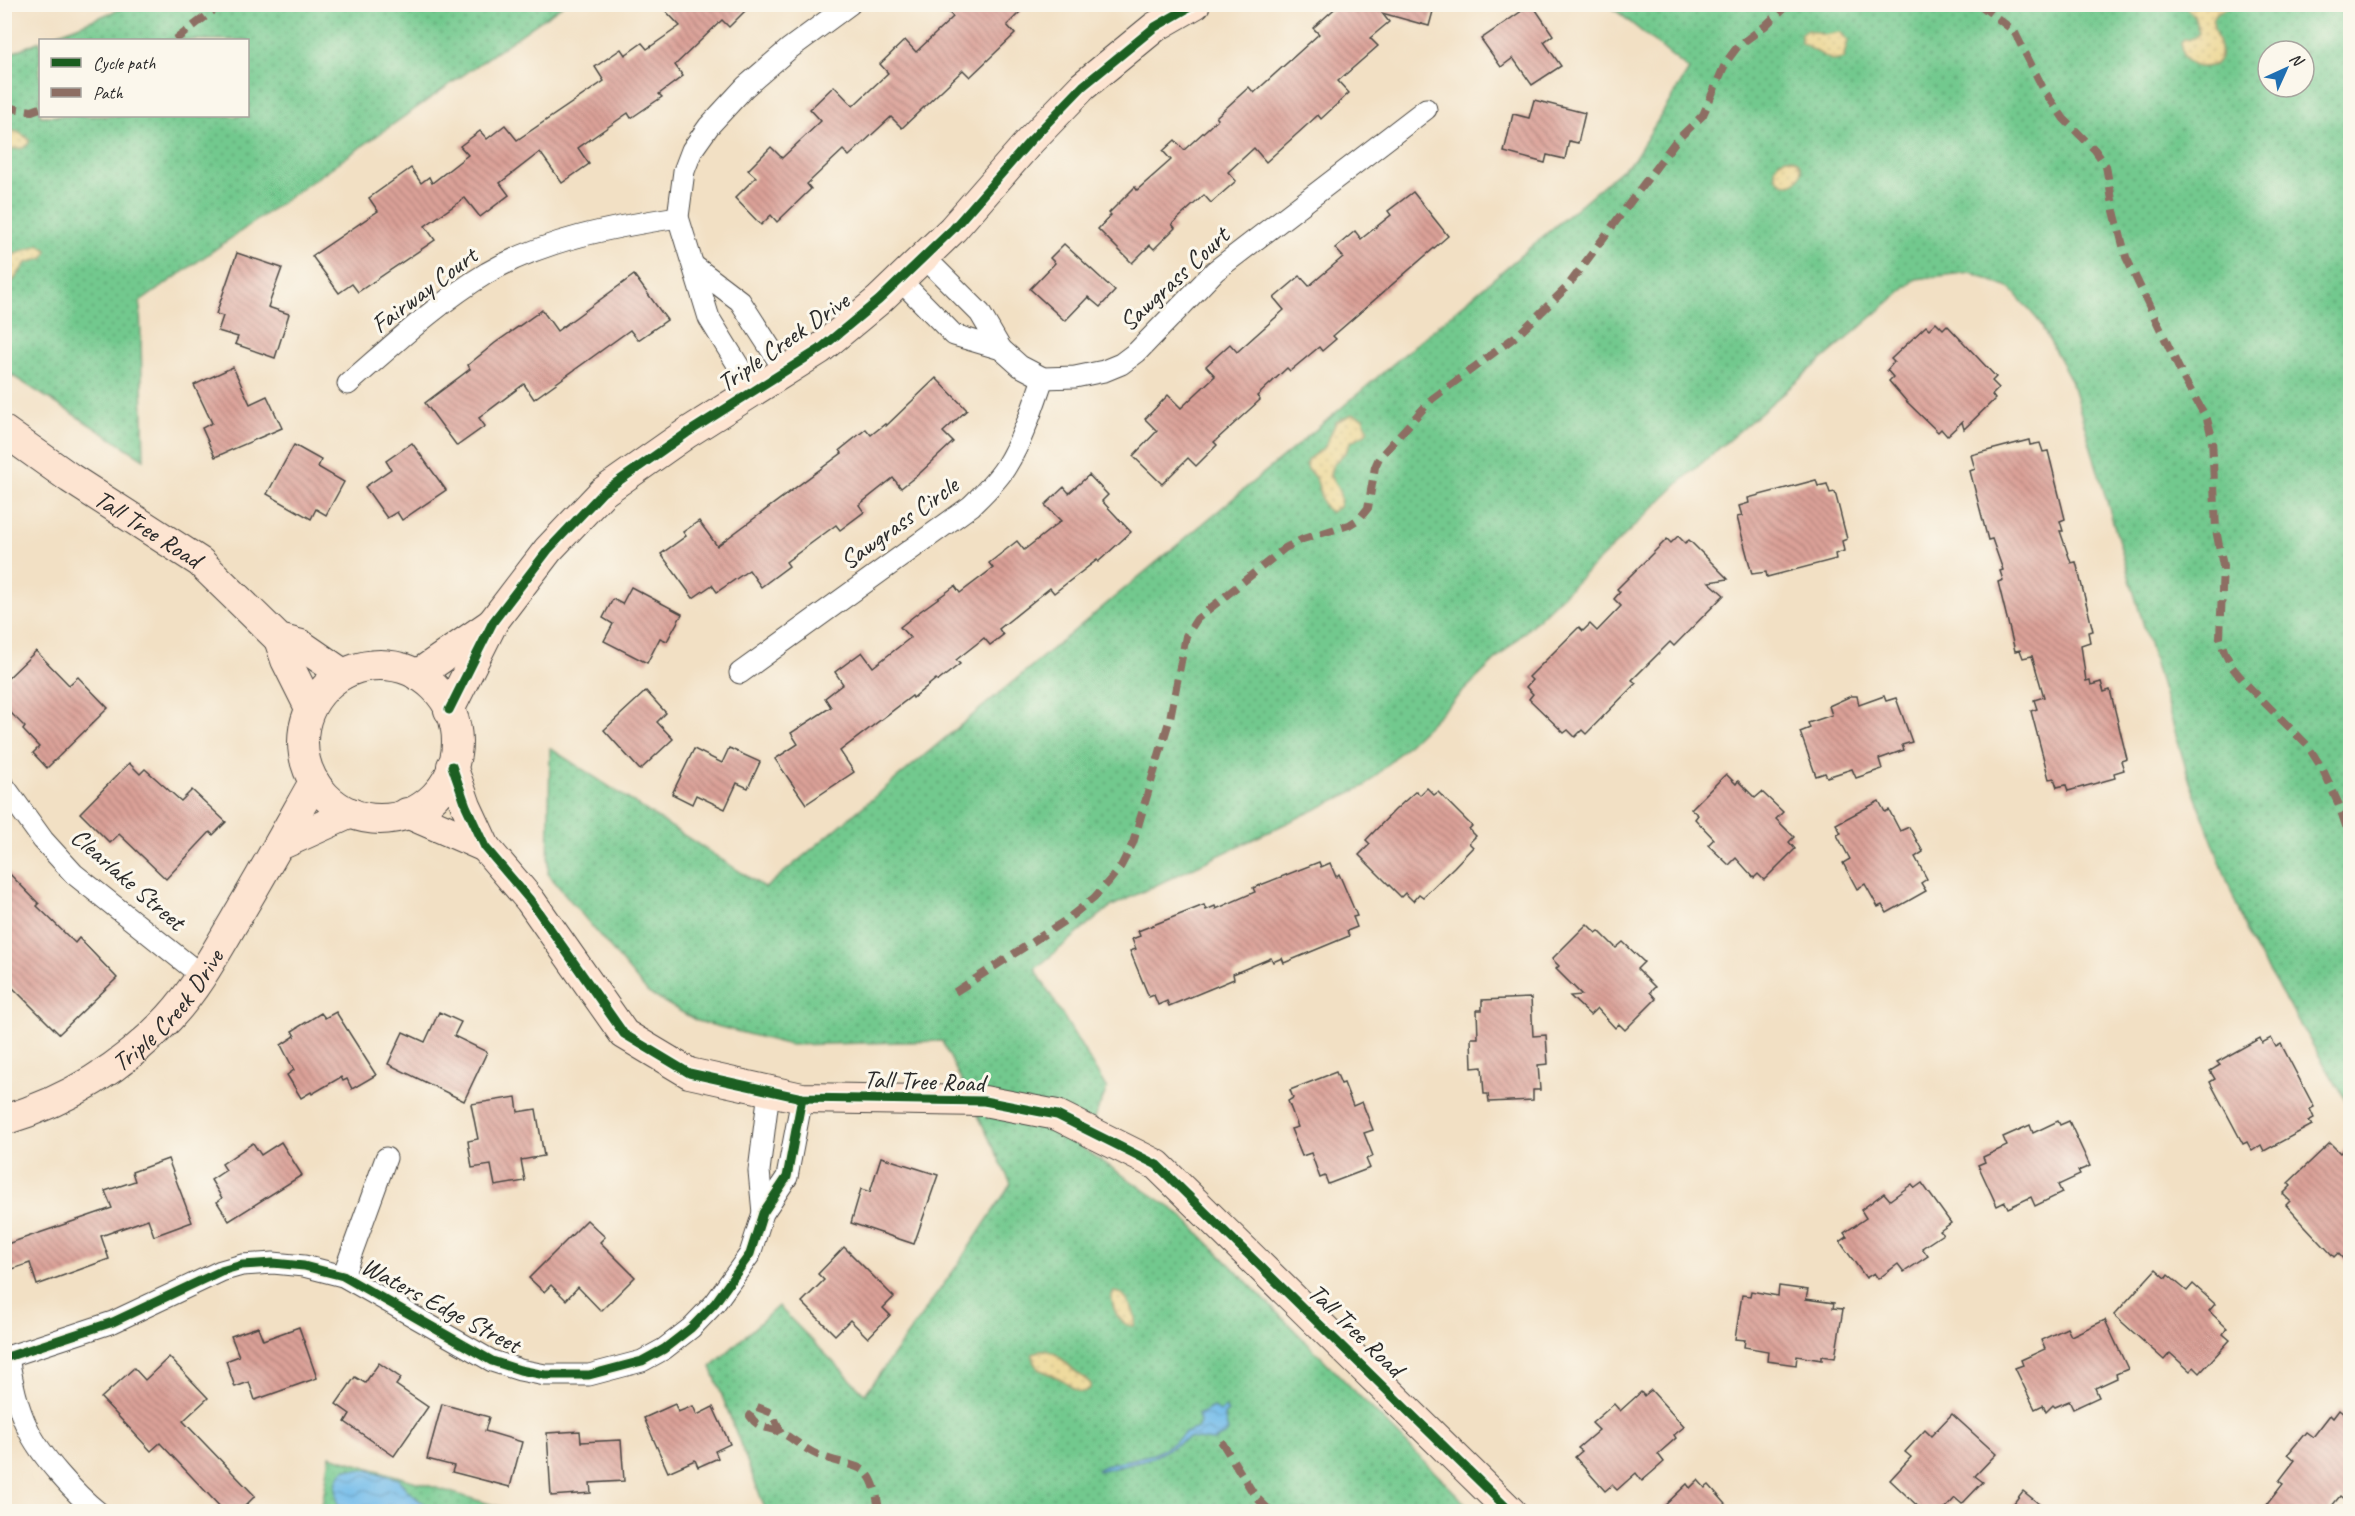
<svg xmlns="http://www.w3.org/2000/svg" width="2355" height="1516" font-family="Caveat,sans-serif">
<defs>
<pattern id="grass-dots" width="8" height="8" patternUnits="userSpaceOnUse" patternTransform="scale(1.5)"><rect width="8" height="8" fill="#72c98e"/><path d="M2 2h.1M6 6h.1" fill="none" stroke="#5ea374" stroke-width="1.8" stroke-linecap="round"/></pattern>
<pattern id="sand-dots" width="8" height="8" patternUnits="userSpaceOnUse" patternTransform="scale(1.5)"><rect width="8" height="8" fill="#eeda9e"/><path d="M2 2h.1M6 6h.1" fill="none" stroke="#cb8" stroke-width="1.8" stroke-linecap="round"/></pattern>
<pattern id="water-waves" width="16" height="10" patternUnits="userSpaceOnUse" patternTransform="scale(1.5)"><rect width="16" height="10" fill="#71bbea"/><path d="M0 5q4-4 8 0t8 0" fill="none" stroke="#5d98be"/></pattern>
<pattern id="building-back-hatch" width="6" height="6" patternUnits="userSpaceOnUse" patternTransform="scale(1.5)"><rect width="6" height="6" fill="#dba198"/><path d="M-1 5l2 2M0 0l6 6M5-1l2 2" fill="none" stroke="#b2837c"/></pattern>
</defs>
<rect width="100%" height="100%" fill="#fbf7ec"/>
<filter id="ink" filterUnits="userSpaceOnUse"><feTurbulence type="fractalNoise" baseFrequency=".0167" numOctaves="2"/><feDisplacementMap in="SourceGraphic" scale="12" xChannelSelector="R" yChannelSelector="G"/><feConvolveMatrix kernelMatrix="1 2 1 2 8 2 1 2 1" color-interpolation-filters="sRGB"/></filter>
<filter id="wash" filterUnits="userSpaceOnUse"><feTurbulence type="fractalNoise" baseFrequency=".008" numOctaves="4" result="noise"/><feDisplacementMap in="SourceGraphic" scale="24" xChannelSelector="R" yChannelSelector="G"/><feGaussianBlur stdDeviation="1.35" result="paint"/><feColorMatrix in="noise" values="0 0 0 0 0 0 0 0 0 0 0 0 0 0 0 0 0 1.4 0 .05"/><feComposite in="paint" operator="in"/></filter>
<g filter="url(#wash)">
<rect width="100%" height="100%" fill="#f2e0c4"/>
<g fill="url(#grass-dots)" stroke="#4e7a5c" stroke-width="1.5" fill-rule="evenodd">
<polygon points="130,5 563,5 140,302 144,459 5,371 5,56 40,41 40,116 248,116 248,40 42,40"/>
<path d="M1609,5H2350V1107L2250,941L2190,782L2071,380L2038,320L2011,289L1971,272L1916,279L1682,480L1365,786L1110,907L1035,969L1107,1089L1081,1147L1180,1214L1473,1511H766L711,1367L778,1306L865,1394L954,1270L1011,1184L942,1041L790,1045L697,1021L648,993L548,874L550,748L765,888L1313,432L1634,159L1689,70ZM2268,51H2304V87H2268Z"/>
<polygon points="330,1456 513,1511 321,1512"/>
</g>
<g fill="url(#sand-dots)" stroke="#8c8264" stroke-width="1.5">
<path d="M2183,5H2233C2228,9 2220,9 2216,14C2205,30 2232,50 2214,65C2195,71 2180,63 2181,42L2184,39L2194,38L2199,33L2194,15Z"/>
<polygon points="1807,30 1824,35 1840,32 1848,41 1843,59 1833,61 1801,43 1801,34"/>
<polygon points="5,130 18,132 29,139 29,143 23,148 5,150"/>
<circle cx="1788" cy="171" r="13"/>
<polygon points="39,245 47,250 44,258 26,263 13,281 5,281 5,253 16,254"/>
<path d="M1353,414L1363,418L1368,429L1365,434L1350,442C1348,457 1330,459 1330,476C1336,486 1344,495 1339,507L1331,512C1318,504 1322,494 1317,481C1313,472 1305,472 1307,460L1325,447L1336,422Z"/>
<path d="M1114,1292L1122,1294C1129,1303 1139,1315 1134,1326C1120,1327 1111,1307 1112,1295Z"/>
<path d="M1040,1350C1056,1349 1065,1363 1076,1372C1081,1376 1086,1379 1091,1384L1090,1388C1087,1390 1085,1392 1081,1392C1074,1392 1070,1384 1064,1381C1053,1373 1030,1372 1033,1354Z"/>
</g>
<g fill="url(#water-waves)" stroke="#4e738a" stroke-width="1.5">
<polygon points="1213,1407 1220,1412 1225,1408 1228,1412 1224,1415 1228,1431 1224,1436 1213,1441 1188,1438 1152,1458 1098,1471 1098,1469 1109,1464 1154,1454 1173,1443 1185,1433 1198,1428 1200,1423 1198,1415"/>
<path d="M346,1469L368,1470L398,1479L409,1492L433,1511H339C337,1496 331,1479 346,1469Z"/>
</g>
<g id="blocks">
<g fill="url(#building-back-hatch)">
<polygon points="659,4 752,4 729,27 722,20 675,65 683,76 659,94 662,97 631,118 628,113 578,148 589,164 562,183 540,152 500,183 509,195 480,217 465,198 425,226 435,240 358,292 352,284 339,293 312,256 378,211 369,198 411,168 421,183 429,177 432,183 468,155 460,146 480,131 487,139 505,125 517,140 604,81 595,67 621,49 625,55 642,43 647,49 680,26"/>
<polygon points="941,4 1028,4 1007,25 1015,34 970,77 963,70 902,128 891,117 849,156 843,150 807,184 811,189 777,222 771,215 761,225 735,198 756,177 748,170 771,147 782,158 821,121 810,109 834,86 853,106 888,73 880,64 905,40 916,52 953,17"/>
<polygon points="1340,4 1435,4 1429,26 1382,13 1389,22 1370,38 1378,46 1338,81 1349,93 1321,119 1318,115 1266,162 1254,148 1228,172 1236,181 1211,203 1204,195 1172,224 1175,228 1154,249 1150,245 1132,263 1098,229 1111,215 1109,213 1135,187 1137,190 1171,160 1163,151 1175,140 1184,150 1218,119 1216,117 1249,87 1254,93 1319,34 1313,28"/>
<polygon points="1532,4 1553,35 1544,42 1561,66 1532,85 1513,58 1501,67 1481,39"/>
<polygon points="1534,100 1585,113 1578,143 1569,141 1565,159 1547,155 1545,163 1504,152 1513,114 1529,118"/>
<polygon points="1413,192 1448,236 1333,336 1336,339 1322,351 1319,347 1290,371 1287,368 1257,396 1260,400 1214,442 1217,445 1196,466 1188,458 1162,484 1133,456 1157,431 1145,419 1168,395 1181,408 1215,376 1206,366 1230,344 1237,352 1284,310 1274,298 1300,276 1309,286 1343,257 1335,248 1355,231 1361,239 1391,215 1388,211"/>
<polygon points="1064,244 1115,291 1100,307 1088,297 1065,321 1030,289 1055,263 1050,258"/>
<polygon points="237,253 282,268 268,307 289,314 275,358 235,344 238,337 218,331 223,316 216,314"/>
<polygon points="634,275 667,320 638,340 630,330 534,399 524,384 479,418 485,426 457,446 425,403 470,369 468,365 495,343 542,310 557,331"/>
<polygon points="1936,322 1943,329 1947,325 1996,377 1992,381 1999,388 1992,395 1995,399 1964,429 1962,422 1947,436 1941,429 1938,432 1907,402 1889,381 1893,377 1887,370 1894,362 1891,359 1926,326 1929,329"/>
<polygon points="233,367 250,404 267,396 282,428 215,457 202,428 212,423 194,385"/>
<polygon points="936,378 967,410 943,432 953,442 920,473 901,488 893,478 859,505 864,512 840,530 836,525 817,539 786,562 789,566 761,587 749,570 717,592 712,585 693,598 661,554 686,536 683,532 699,521 717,546 842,453 840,450 866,429 871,435 885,424 886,426"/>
<polygon points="2029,440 2030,445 2040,443 2043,452 2048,451 2065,519 2060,521 2063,531 2060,531 2071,563 2076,562 2093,631 2088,632 2090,642 2081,645 2086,681 2090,680 2091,685 2101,682 2104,692 2110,690 2127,759 2121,761 2124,770 2114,773 2115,778 2068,791 2066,785 2057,787 2054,778 2049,779 2031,711 2037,709 2034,700 2044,697 2032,656 2023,658 2020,650 2015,651 1998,582 2003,580 2000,571 2003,570 1992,539 1988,540 1970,471 1975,469 1971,455"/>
<polygon points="412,443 446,490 402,520 397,512 387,518 365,487 391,469 386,461"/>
<polygon points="294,445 321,460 318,467 344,482 326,515 316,509 311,519 267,494"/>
<polygon points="1089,475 1108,495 1102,501 1131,532 1098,562 1097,560 1054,593 1050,588 999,629 1003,635 990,645 984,638 956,660 960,664 938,681 936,679 913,698 912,696 840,751 854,772 806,804 775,759 798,744 791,733 831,707 825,698 843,684 835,672 862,652 873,667 910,638 900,627 919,612 955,586 960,593 993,568 989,563 1017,541 1024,550 1061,521 1045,505 1064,487 1069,493"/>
<polygon points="1816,480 1818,486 1827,484 1830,493 1835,492 1847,539 1842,541 1844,551 1835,554 1836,559 1767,577 1766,572 1752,574 1737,517 1742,516 1739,506 1749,503 1748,498"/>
<polygon points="1678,536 1685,543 1689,540 1728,579 1709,582 1724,595 1674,646 1670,642 1632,680 1636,683 1586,734 1582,730 1575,737 1568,730 1564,733 1529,699 1533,694 1526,687 1532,680 1529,677 1579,627 1583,631 1590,624 1597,631 1621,606 1614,599 1620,592 1617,589 1667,539 1671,543"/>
<polygon points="631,587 682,614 667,641 660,638 647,663 604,641 613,624 603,618 613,599 622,604"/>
<polygon points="36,651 69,685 78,677 108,708 47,768 33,753 39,747 23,730 25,727 4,706 4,682"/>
<polygon points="646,691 666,713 657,722 673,739 640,770 604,730"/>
<polygon points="1851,696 1857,696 1859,705 1884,696 1886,701 1896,698 1912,742 1902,745 1904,750 1879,759 1882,769 1856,778 1852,769 1827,777 1825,773 1816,776 1800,732 1810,728 1808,723 1832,715 1829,706"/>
<polygon points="729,748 760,762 748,788 737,783 725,809 696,795 692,804 672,794 694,749 722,763"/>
<polygon points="129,763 140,774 145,769 181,801 192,790 226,822 213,835 210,832 166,879 119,834 110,843 80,813"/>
<polygon points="1726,774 1736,784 1738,781 1755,798 1762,792 1783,812 1776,819 1794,837 1789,842 1795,849 1764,880 1758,874 1754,878 1736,858 1729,865 1708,845 1714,839 1695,819 1698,815 1691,809"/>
<polygon points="1427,788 1434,795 1438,792 1472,826 1469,829 1476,836 1469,843 1473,847 1454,867 1423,897 1419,894 1413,901 1405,893 1401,897 1359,855 1370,844 1366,840 1395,810 1416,791 1420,795"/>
<polygon points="1879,801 1885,812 1889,810 1900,831 1909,827 1923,852 1915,857 1927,879 1921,883 1926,891 1887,913 1882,905 1878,907 1865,884 1857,889 1843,863 1850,859 1837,835 1841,833 1836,824"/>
<polygon points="1319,862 1321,867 1330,863 1336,877 1339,874 1357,916 1353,917 1357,927 1347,931 1349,936 1284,963 1282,958 1273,962 1271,958 1233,974 1234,979 1169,1006 1167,1001 1158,1005 1154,995 1149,997 1130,951 1136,949 1132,939 1140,936 1138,931 1204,905 1206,910 1215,906 1216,909 1255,892 1253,888"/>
<polygon points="4,868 39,904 37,906 75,943 79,938 117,978 59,1034 4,979"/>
<polygon points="1587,924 1596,933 1599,931 1616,948 1623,942 1644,962 1637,969 1655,987 1650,992 1656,999 1625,1030 1619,1024 1615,1028 1597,1008 1590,1015 1570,996 1582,995 1556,969 1559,966 1552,959"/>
<polygon points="1531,998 1533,1036 1546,1035 1548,1064 1538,1065 1540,1090 1533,1090 1533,1100 1489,1102 1488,1094 1484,1094 1482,1067 1472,1068 1471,1038 1478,1038 1477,1010 1482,1010 1482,1000"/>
<polygon points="336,1012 376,1075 352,1089 347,1079 343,1081 341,1077 312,1094 311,1092 301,1098 287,1075 294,1070 281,1045 295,1036 292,1031 321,1013 325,1018"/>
<polygon points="439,1012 461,1022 454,1036 487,1052 464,1101 388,1064 403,1032 425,1042"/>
<polygon points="2260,1038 2262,1043 2271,1038 2276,1047 2281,1044 2314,1107 2310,1109 2314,1118 2308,1121 2312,1125 2264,1151 2261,1145 2252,1151 2247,1142 2243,1144 2210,1082 2215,1079 2210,1071 2220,1065 2217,1062"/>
<polygon points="1336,1072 1341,1084 1344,1083 1353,1106 1362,1102 1373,1130 1364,1133 1373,1156 1366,1159 1370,1168 1328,1184 1325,1176 1320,1178 1311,1153 1302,1156 1291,1129 1298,1127 1288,1101 1293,1098 1290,1090"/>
<polygon points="516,1097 518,1112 536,1109 544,1156 521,1160 525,1181 495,1186 491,1165 472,1168 468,1141 478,1139 471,1104"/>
<polygon points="2058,1121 2060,1125 2069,1121 2090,1166 2078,1171 2080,1175 2058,1185 2062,1193 2035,1206 2031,1197 2008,1208 2005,1202 1997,1206 1978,1165 1985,1162 1983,1157 2007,1146 2003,1137 2030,1125 2033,1133"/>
<polygon points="281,1142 302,1175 229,1221 217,1202 222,1198 211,1180 226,1170 222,1164 253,1143 261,1155"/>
<polygon points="2330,1143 2340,1153 2350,1144 2350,1267 2338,1253 2334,1257 2305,1226 2286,1205 2290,1201 2283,1194 2291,1186 2288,1183"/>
<polygon points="881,1157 938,1175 914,1244 851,1223 861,1189 870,1192"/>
<polygon points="168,1159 192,1222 154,1236 148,1219 101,1236 109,1259 37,1285 30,1263 4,1272 4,1245 112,1208 105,1191 135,1181 132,1172"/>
<polygon points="1922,1183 1951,1223 1940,1231 1943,1234 1922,1248 1928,1256 1904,1272 1898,1264 1878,1279 1874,1273 1866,1278 1840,1242 1847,1237 1844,1233 1866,1218 1861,1210 1884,1193 1890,1200 1912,1184 1915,1188"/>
<polygon points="587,1220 605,1237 600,1242 635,1277 601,1311 578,1287 566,1300 551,1285 544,1292 529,1278"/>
<polygon points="844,1247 894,1297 883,1308 890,1315 868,1338 850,1320 835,1335 802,1302 824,1280 818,1274"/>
<polygon points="2156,1269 2166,1278 2168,1275 2187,1291 2193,1284 2215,1304 2209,1311 2227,1328 2223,1334 2230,1340 2200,1373 2194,1367 2190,1371 2170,1353 2164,1360 2114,1315"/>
<polygon points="1779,1286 1808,1290 1806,1299 1834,1303 1833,1308 1843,1309 1835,1358 1822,1356 1822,1360 1797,1356 1796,1365 1767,1361 1768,1351 1744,1347 1745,1340 1735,1339 1742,1295 1750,1296 1751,1291 1778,1296"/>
<polygon points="2105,1320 2128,1369 2116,1374 2117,1378 2095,1388 2099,1397 2073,1409 2069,1401 2055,1407 2053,1405 2046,1412 2043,1405 2035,1409 2015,1368 2023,1365 2021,1360 2045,1349 2041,1340 2067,1328 2071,1336"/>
<polygon points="258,1327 263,1340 299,1327 317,1378 255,1400 249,1382 235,1387 226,1361 239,1356 231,1336"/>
<polygon points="169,1357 208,1398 183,1421 255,1496 239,1512 225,1512 160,1443 151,1451 101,1398 134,1368 145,1380"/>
<polygon points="379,1363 401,1378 396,1385 428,1407 394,1456 345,1422 350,1414 336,1404 355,1377 365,1383"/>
<polygon points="1651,1390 1684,1427 1674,1435 1676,1438 1658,1454 1664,1462 1642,1481 1636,1473 1617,1490 1612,1485 1605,1491 1575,1457 1582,1451 1578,1448 1599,1430 1592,1423 1614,1404 1620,1411 1641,1392 1644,1396"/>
<polygon points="442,1404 489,1417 485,1431 522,1442 510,1487 452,1472 454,1466 427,1459"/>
<polygon points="675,1404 678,1412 693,1406 697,1415 713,1407 730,1444 715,1451 718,1458 698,1467 695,1460 668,1472 644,1418"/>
<polygon points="2339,1410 2350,1419 2350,1504 2340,1496 2327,1512 2261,1512 2283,1484 2279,1481 2295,1460 2288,1454 2306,1432 2313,1437 2330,1415 2333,1418"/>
<polygon points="1952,1414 1996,1454 1975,1476 1983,1482 1962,1504 1955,1498 1942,1512 1924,1512 1890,1480 1911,1457 1905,1452 1925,1430 1931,1436"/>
<polygon points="580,1431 581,1442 621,1440 624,1481 590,1483 591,1493 551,1496 547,1433"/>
<polygon points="1698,1480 1705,1488 1709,1485 1733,1512 1658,1512 1687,1484 1690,1488"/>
<polygon points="2023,1491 2049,1512 2007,1512"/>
</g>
</g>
</g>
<g filter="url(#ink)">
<use href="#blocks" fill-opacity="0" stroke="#494642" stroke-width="1.5"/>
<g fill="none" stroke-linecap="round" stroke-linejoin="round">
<g stroke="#494642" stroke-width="23">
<g id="street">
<polyline points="694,266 740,301 785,371"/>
<polyline points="900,280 954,335 1001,349 980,313 924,257"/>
<polyline points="1001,349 1020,366 1043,378 1075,377 1104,371 1121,364 1137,352 1215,271 1426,109"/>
<path d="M348,384C393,345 436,304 487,273C546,239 613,227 678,217"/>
<polyline points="754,391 709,318 678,217 684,171 692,150 709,126 745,87 789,49 850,4"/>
<path d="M740,673L971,506C983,494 996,482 1005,468C1022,441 1033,408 1043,378"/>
<polyline points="4,786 43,840 74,874 202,976"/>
<polyline points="763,1213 759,1171 769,1091"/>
<polyline points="343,1276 386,1158"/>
<path d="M8,1357C12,1381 17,1408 28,1429C40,1455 76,1495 98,1512"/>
<polyline points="4,1358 113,1322 221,1271 242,1265 273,1263 304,1266 343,1276 492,1361 520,1370 545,1375 589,1375 642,1361 664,1349 691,1328 715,1303 750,1254 763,1213 787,1177 802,1098"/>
</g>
</g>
<g stroke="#494642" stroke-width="32">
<g id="secondary">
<path id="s1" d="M4,431L70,478L200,562L279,639L301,645L343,674"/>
<polyline points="279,639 286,660 310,708"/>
<circle cx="380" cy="742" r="77"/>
<polyline points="417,675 491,624"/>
<polyline points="449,710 493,622 548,550 603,492 687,433 820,349 879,300 953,229 1030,141 1083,86 1155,27 1195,4"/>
<polyline points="452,766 466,806 485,847 530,900 624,1034 689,1073 802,1098 984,1101 1057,1115 1157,1165 1511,1512"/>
<polyline points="407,813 485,847"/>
<polyline points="280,845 351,813"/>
<path id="s2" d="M4,1120C67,1101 124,1066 169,1018C196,989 215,954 235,920C262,875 288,828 314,782"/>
</g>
</g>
<use href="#street" stroke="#fff" stroke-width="21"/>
<use href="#secondary" stroke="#fde4d1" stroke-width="30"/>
<g stroke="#8d6e63" stroke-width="8" stroke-dasharray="15 8" stroke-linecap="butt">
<polyline points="1979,4 2014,31 2045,92 2064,119 2095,150 2106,166 2114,211 2126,257 2184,379 2207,419 2212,437 2216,530 2223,566 2220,638 2224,651 2232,667 2247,685 2308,746 2323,770 2339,805 2350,838"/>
<polyline points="175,40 222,4"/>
<polyline points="4,107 32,111 40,108"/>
<polyline points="955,992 1066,920 1094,898 1110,880 1121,866 1133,843 1170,718 1186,636 1197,619 1208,610 1285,548 1303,539 1349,525 1360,518 1368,508 1375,467 1379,458 1432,399 1520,333 1567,287 1675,142 1703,115 1726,62 1738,46 1765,26 1788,4"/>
<path d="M781,1433L772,1413L757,1407L750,1416C759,1430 769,1426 782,1433C795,1440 804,1449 818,1455C859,1471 873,1458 879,1512"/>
<polyline points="1221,1441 1255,1496 1271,1512"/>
</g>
<g stroke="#fbf7ec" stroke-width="13">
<g id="cycleway">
<polyline points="449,710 493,622 548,550 603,492 687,433 820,349 879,300 953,229 1030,141 1083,86 1155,27 1195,4"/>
<polyline points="452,766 466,806 485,847 530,900 624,1034 689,1073 802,1098 984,1101 1057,1115 1157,1165 1511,1512"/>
<polyline points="4,1358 113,1322 221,1271 242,1265 273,1263 304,1266 343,1276 492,1361 520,1370 545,1375 589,1375 642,1361 664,1349 691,1328 715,1303 750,1254 763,1213 787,1177 802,1098"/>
</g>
</g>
<use href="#cycleway" stroke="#1b5e20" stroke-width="9"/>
</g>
</g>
<g text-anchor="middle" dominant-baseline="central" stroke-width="6" stroke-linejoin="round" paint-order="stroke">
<g font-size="26" fill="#2b2b2b" stroke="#fbf7ec">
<text transform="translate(1174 279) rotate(-43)">Sawgrass Court</text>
<text transform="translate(424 290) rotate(-37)">Fairway Court</text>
<text transform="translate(783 342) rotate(-35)">Triple Creek Drive</text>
<text transform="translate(899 523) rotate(-36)">Sawgrass Circle</text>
<text stroke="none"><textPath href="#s1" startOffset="174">Tall Tree Road</textPath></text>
<text transform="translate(128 879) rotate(41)">Clearlake Street</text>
<text stroke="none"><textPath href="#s2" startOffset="201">Triple Creek Drive</textPath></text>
<text transform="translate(924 1081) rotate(2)">Tall Tree Road</text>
<text transform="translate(441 1305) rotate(28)">Waters Edge Street</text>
<text transform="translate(1356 1330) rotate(44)">Tall Tree Road</text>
</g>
</g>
<rect width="2355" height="1516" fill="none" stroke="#fbf7ec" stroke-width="24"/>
<rect x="39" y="39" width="210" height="78" fill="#fbf7ec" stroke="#a8a59f" stroke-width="1.5"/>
<rect x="51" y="58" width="30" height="9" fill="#1b5e20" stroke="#a8a59f" stroke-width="1.5"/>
<text x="93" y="69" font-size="18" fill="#2b2b2b">Cycle path</text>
<rect x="51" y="88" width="30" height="9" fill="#8d6e63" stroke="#a8a59f" stroke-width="1.5"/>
<text x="93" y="99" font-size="18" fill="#2b2b2b">Path</text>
<g transform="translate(2286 69) rotate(45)"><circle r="28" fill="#fbf7ec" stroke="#a8a59f" stroke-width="1.5"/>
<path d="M0-4.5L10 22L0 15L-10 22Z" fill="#1f6fb2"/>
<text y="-9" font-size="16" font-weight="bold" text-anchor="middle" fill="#2b2b2b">N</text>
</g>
</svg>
